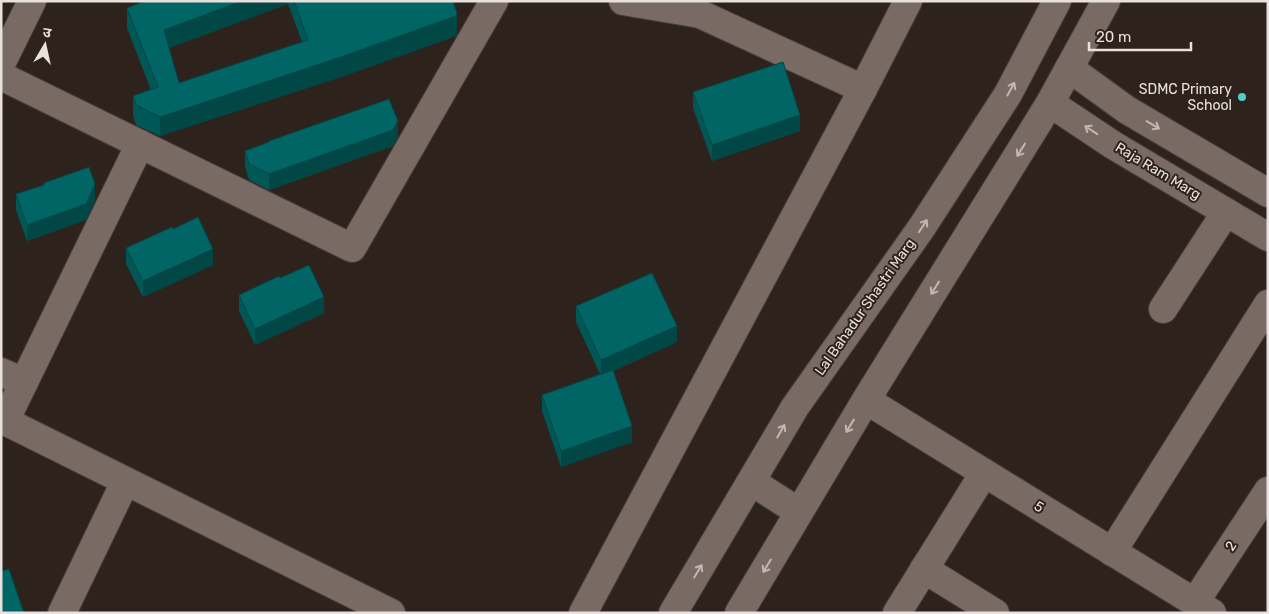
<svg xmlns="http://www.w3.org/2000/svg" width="1269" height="614" font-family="Rubik,'Noto Sans Devanagari',sans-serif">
<rect width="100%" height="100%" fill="#2e221d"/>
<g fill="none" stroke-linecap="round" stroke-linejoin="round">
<g stroke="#493e3a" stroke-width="30">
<g id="minor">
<polyline points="623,1 700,14 863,89"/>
<polyline points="1,64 32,1"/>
<polyline points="1,76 352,248 494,1"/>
<polyline points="140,144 5,421 391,613"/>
<polyline points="1163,309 1226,212"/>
<polyline points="1,372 24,382"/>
<polyline points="866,400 1212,613"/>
<polyline points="1112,552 1268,304"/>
<polyline points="924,569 995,613"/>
<polyline points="1195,602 1268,491"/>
<polyline points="62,613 125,482"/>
<polyline points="583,613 863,89 908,1"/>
<polyline points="897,613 984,473"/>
</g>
</g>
<g stroke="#493e3a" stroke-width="30">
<g id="tertiary">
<polyline points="1069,68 1127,110 1268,193"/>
<polyline points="1050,103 1113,145 1268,237"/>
</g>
</g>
<g stroke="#493e3a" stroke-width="30">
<g id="secondary">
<polyline points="752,482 799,512"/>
<polyline points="673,613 795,407 922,227 1008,94 1057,1"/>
<polyline points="739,613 866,400 1050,103 1106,1"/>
</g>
</g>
<use href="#minor" stroke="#7a6a64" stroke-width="28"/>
<use href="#tertiary" stroke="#7a6a64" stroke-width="28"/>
<use href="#secondary" stroke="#7a6a64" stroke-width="28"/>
</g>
<g fill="#005756" fill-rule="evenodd">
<path d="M144,1H360V2L457,33L456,36L341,77L160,136L136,125L133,115V96L151,90L127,28V8ZM288,4L302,42L179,83L169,48Z"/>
<polygon points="693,92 800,131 712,161 693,108"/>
<polygon points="398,137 393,146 269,190 249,180 245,167 245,151 269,143 269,141"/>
<polygon points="44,183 95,200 86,220 27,241 16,210 16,194 44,185"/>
<polygon points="173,229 213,265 143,297 126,264 126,248"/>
<polygon points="280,278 324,313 255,345 239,311 239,295"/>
<polygon points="576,306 677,342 613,371 632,442 561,467 542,411 542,395 600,374 576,322"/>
</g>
<g fill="#004746">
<polygon points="242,1 288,1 288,4 164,50 164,30"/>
<polygon points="457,13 457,33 456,36 341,77 160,136 160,117"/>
<polygon points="800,115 800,131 712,161 712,145"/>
<polygon points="398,121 398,137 393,146 269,190 269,174"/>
<polygon points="95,184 95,200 86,220 27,241 27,225"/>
<polygon points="213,249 213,265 143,297 143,281"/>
<polygon points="324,297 324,313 255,345 255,329"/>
<polygon points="677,326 677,342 601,376 601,360"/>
<polygon points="632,426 632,442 561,467 561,451"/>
</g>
<g fill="#006564" stroke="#004746">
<polygon points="145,1 242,1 164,30 179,83 308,40 294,1 360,1 360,2 364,1 453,1 457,13 456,16 341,57 160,117 136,105 133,96 158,87 127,8"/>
<polygon points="783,62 800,115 712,145 693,92"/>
<polygon points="389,99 398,121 393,130 269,174 249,164 245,151 269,142 269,141"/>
<polygon points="89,167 95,184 86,204 27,225 16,194 44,185 44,183"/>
<polygon points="198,217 213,249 143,281 126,248 172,227 173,229"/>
<polygon points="309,265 324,297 255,329 239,295 279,276 280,278"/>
<polygon points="652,273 677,326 601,360 576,306"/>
<polygon points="613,370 632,426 561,451 542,395"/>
<polygon points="9,569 24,613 1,613 1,571"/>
</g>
<defs><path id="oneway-shaft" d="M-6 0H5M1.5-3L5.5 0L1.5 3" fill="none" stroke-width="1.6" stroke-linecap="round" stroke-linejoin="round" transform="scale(1.25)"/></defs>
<g stroke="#c2b7b3">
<use href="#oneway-shaft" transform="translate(1011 89) rotate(-61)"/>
<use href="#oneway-shaft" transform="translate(1153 125) rotate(31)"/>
<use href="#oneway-shaft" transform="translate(1091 130) rotate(-146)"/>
<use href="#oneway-shaft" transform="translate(1021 150) rotate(122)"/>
<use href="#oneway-shaft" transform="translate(923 226) rotate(-56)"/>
<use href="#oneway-shaft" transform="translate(935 288) rotate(122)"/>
<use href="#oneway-shaft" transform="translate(850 426) rotate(121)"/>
<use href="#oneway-shaft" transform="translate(781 431) rotate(-60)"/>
<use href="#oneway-shaft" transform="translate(767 566) rotate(121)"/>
<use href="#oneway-shaft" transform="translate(698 571) rotate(-59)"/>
</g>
<circle fill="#53cdcb" stroke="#2e221d" stroke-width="2" cx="1242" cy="97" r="5"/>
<g text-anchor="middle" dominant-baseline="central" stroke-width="4" stroke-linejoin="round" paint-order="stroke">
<g font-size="14" fill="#e9e1dd" stroke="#2e221d" text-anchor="end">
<text x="1232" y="89">SDMC Primary<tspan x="1232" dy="16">School</tspan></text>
</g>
<g font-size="14" fill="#e9e1dd" stroke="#2e221d">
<text transform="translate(1158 171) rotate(31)">Raja Ram Marg</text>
<text transform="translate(865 307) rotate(-55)">Lal Bahadur Shastri Marg</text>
<text transform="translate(1039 507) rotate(32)">5</text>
<text transform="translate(1231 546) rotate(-57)">2</text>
</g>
</g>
<rect width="1269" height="614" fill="none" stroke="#e9e1dd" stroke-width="5"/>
<g transform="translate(45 45) rotate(9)" stroke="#2e221d" stroke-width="4" paint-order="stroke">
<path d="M0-4L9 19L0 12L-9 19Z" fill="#e9e1dd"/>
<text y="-8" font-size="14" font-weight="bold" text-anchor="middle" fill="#e9e1dd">उ</text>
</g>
<path d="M1089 42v8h102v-8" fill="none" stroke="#e9e1dd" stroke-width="2.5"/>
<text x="1096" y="42" font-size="15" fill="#e9e1dd" stroke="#2e221d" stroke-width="4" paint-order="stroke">20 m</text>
</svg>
